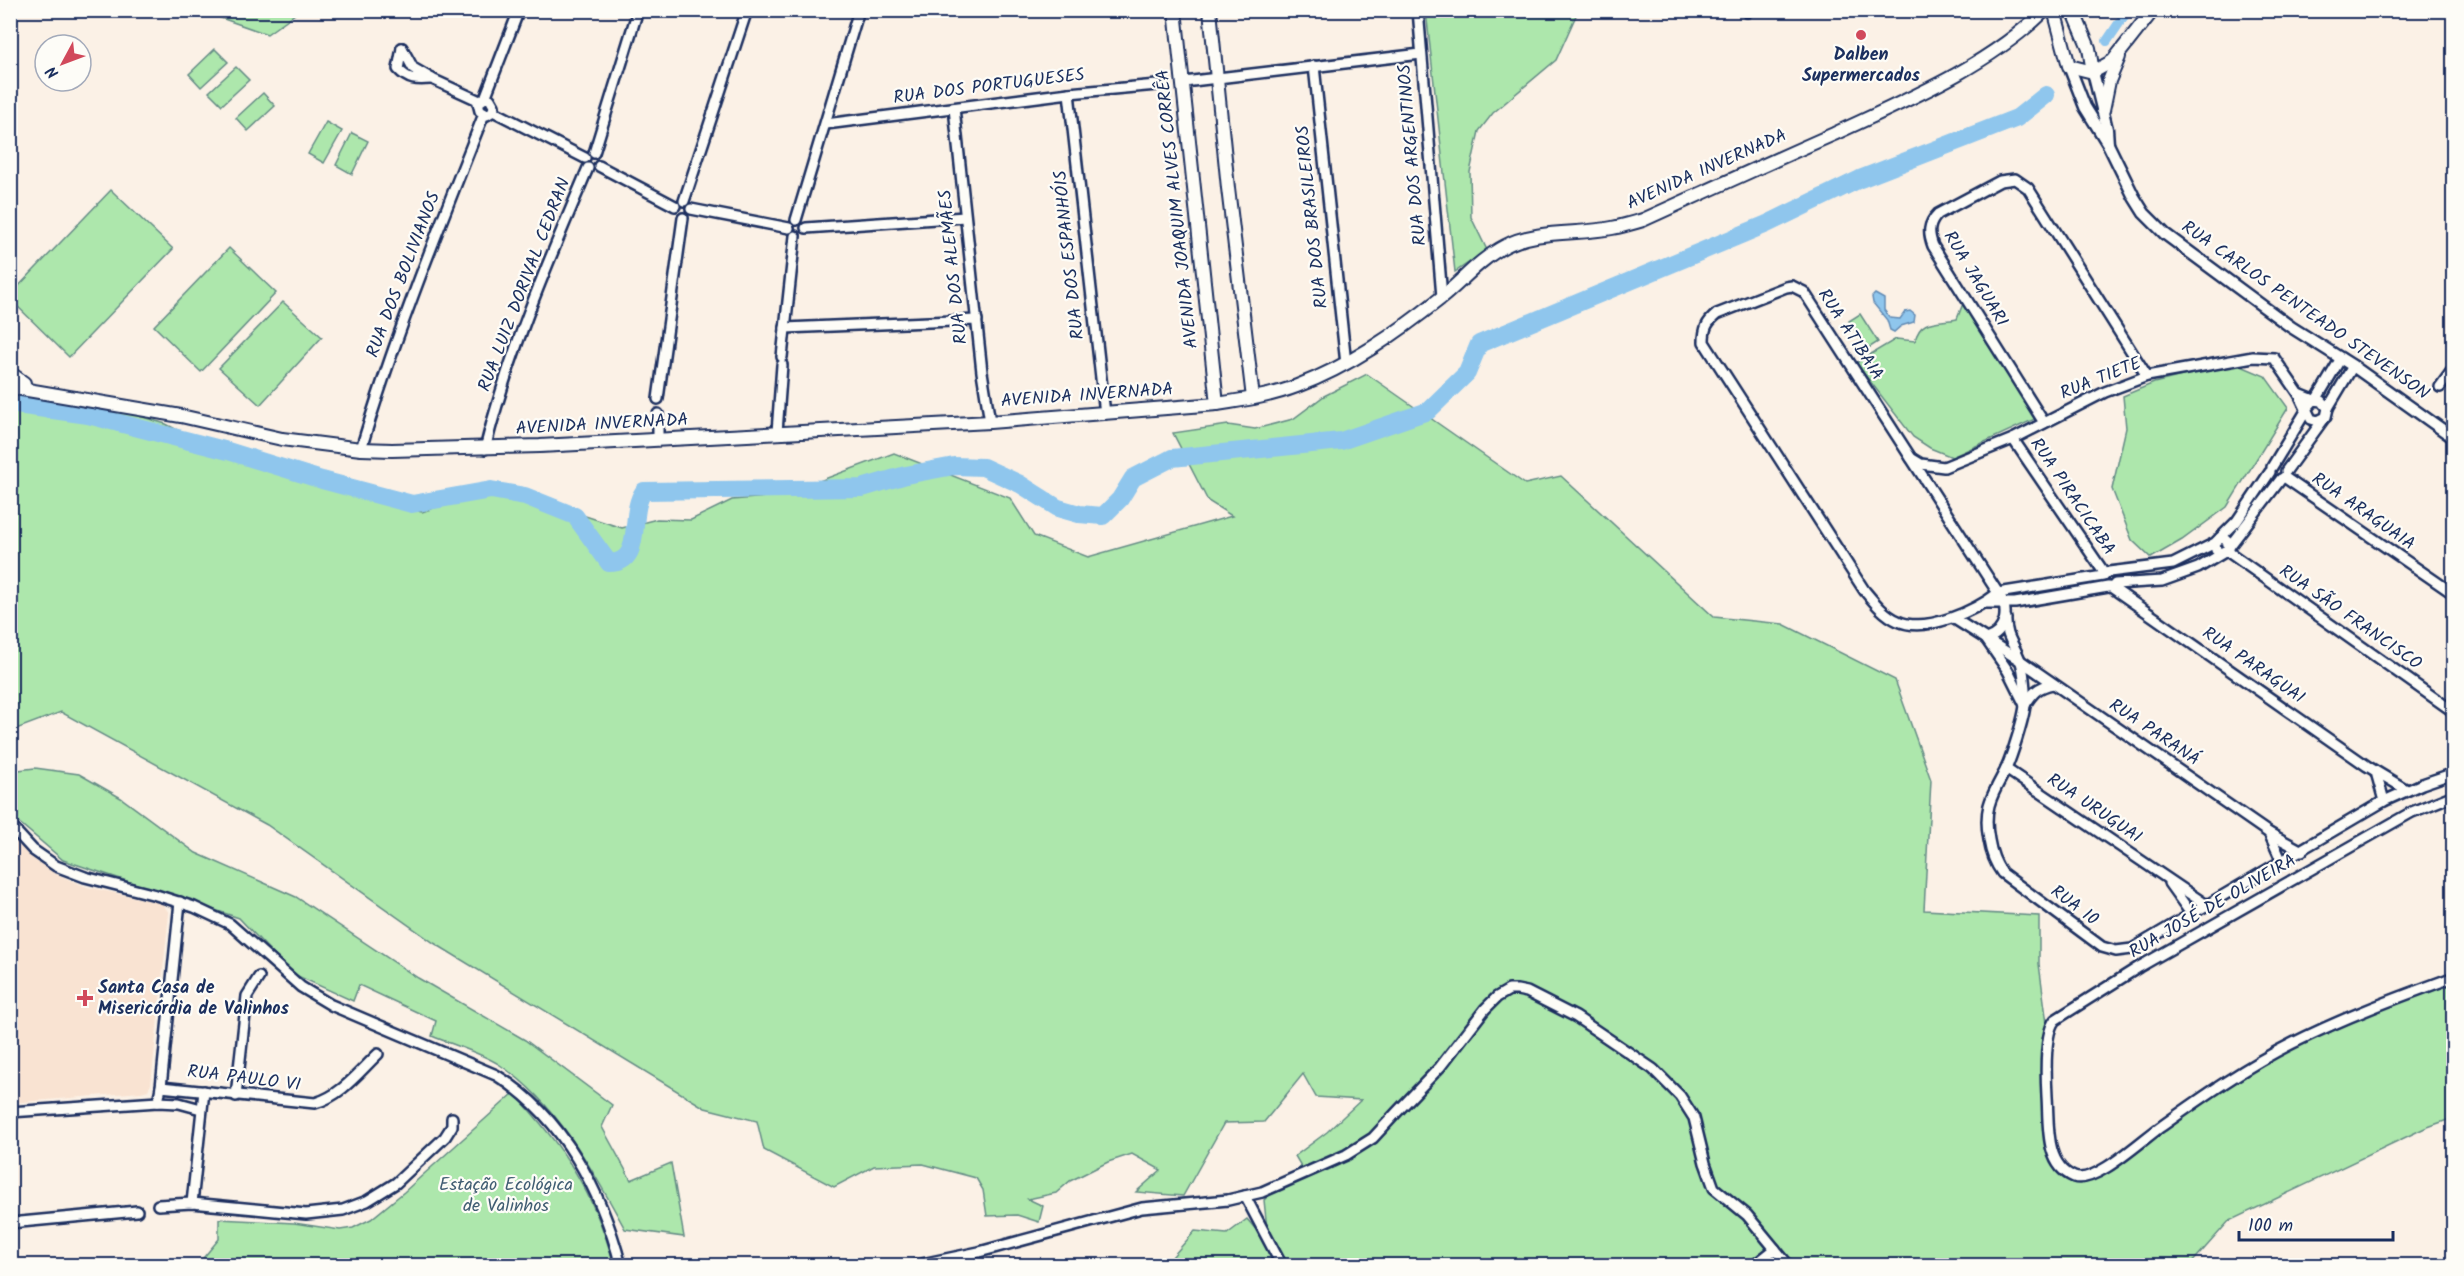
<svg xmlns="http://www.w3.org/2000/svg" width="2464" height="1276" font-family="Kalam,sans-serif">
<rect width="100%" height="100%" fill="#fbf1e6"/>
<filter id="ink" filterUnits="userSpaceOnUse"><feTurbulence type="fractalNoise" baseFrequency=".0167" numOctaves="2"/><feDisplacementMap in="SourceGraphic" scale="12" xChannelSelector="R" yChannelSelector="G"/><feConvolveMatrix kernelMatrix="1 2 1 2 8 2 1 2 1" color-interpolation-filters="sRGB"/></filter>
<g filter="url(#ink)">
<polygon fill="#f9e3d2" points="10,837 36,861 56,874 87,887 162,903 169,913 151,1084 148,1090 141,1092 11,1103"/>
<g fill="#ade7ac" stroke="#648b85" stroke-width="1.5">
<polygon points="201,11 299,11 267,34"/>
<polygon points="1426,11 1578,11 1556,60 1493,113 1479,131 1470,172 1471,217 1487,250 1455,272"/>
<polygon points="215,49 228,62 201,87 189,74"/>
<polygon points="236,67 249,80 222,105 209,92"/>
<polygon points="263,93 275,106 248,131 236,118"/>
<polygon points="326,122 342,131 324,163 308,154"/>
<polygon points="352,133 368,141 352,174 336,165"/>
<polygon points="111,190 173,249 69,357 11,300 11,294"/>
<polygon points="229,248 276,293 201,372 154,326"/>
<path d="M1964,301L2037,418L1952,457L1930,448L1913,437L1856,363L1896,339L1915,341C1920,318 1937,323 1957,319Z"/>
<polygon points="283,302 322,337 260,405 219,368"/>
<polygon points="1860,314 1878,342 1867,349 1849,321"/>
<polygon points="2234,363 2265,376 2288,408 2227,507 2182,540 2151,558 2132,540 2112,489 2126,428 2123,396 2154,383"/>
<polygon points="1367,374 1525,484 1561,476 1714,617 1783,624 1895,680 1931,780 1924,910 2039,916 2039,964 2048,1031 2050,1127 2061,1169 2089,1177 2150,1134 2292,1043 2453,977 2453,1118 2425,1128 2229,1221 2190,1265 1165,1265 1195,1231 1227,1234 1247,1219 1259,1233 1267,1229 1264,1200 1301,1166 1295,1156 1327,1132 1361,1100 1316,1097 1303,1074 1264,1122 1224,1123 1183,1196 1136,1192 1161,1170 1132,1154 1108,1162 1070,1181 1056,1193 1028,1199 1043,1206 1039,1222 1017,1215 987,1216 983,1190 976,1178 923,1164 874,1166 834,1187 764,1150 757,1121 705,1108 434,943 267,825 61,712 11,731 11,396 119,410 166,424 183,433 292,465 384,504 422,512 497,487 622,528 657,519 691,520 732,500 779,496 894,453 1010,498 1034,536 1088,557 1232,516 1208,501 1173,433 1228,425 1255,429 1293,419 1324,396"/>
<path d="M35,768L79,774L121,798L196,853L296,897L418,978L525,1040L612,1105L602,1127L631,1180L671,1163L684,1237L625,1229C593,1170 557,1103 500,1065C482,1053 453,1045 432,1036L436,1021L359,985L353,1001L291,973L239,918L63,860L16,820L11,810L10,771Z"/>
<path d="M514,1093C564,1147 595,1194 614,1265H172L199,1263L219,1239V1219L294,1223L340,1230L353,1228L371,1219L404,1192Z"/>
</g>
<polygon fill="#8fc6ed" stroke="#618ab4" stroke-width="1.5" points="1875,294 1884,299 1884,310 1890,318 1900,319 1905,312 1910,311 1915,315 1914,322 1901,326 1894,332 1890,330 1887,320 1873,303 1872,297"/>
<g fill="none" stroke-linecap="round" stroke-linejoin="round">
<polyline stroke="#8fc6ed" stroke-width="10" points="2107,41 2128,10"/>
<path stroke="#8fc6ed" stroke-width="18" d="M10,404L88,415L228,451L322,480L412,504L491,490L525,496L575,516L609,563C646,563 627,513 644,491L862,488L906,475L954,466L983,467L1020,484L1058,508L1079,514L1103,516L1120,499L1133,478L1172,458L1341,441L1428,411L1467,373L1479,344L1767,224L1860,179L2017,118L2046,95"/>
<g stroke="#1b2f5e" stroke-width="14">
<g id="minor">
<polyline points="1418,10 1442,297"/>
<polyline points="1747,10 1747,12"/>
<polyline points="402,48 413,68 432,79 480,101"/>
<path d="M402,48L398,69C409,81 417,80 432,79"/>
<polyline points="1314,66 1346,364"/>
<polyline points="1184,82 1421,54"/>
<polyline points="1069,93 1105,414"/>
<polyline points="485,98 490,99 494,106 493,111 487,115 480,111 478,103 485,98 519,10"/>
<polyline points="954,108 982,372 990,422"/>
<polyline points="493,111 585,158"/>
<polyline points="826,124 1069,93 1157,85"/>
<polyline points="594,153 638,10"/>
<polyline points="599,166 675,206"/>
<polyline points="684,201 747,10"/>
<polyline points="691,209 789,228"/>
<polyline points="796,220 859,10"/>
<polyline points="806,228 965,217"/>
<polyline points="785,328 977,320"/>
<polyline points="782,357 795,236"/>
<polyline points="2440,387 2454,368"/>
<polyline points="658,399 683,218"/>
<polyline points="2316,400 2341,358"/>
<polyline points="2328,408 2353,366"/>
<polyline points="2306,409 2314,400 2322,401 2328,408 2326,417 2318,421 2311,419 2299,394 2314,400"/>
<path d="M2043,421L1933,246C1928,233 1928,224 1938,214L2000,181L2015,179L2028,188L2147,376"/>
<polyline points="777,432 782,365"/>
<polyline points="2013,439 2105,574"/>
<polyline points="658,440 658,414"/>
<path d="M361,449C395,335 440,225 484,114"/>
<path d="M485,449C509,352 549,260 588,168"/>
<polyline points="1911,458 1921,464 1944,467 2013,439 2105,392 2147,376 2253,357 2274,358 2299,394"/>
<polyline points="2272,467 2306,411"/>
<polyline points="2286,471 2323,420"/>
<polyline points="2284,477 2454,594"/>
<polyline points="2220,538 2237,521 2270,472"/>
<polyline points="2229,547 2281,479"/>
<polyline points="2227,551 2454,712"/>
<polyline points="2109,572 2173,564 2215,543 2220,538 2227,540 2229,549 2220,553 2216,550 2215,543"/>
<polyline points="2115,584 2162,581 2198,568 2223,553"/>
<polyline points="2111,587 2367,766 2407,790"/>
<polyline points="1986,603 2015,603 2108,587"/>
<polyline points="1953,618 2021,661 2269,833 2302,851"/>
<path d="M2006,618C2005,636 2014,644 2020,660C2024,668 2026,696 2025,705C2024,718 2011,759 2005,771C1991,797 1983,809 1989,840C1991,853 1994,862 2002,873L2102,947L2116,951L2132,949L2384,801L2422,784L2454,773"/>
<path d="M2025,705L2008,671L1986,639C2007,633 2010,609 1998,593L1804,292L1792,286L1786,287L1717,314C1706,323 1704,329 1704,342L1864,590C1874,602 1884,615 1898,621C1926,634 1976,610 1998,593L2103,576"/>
<path d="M2025,705C2033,692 2038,687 2053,684"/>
<polyline points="2006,769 2208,906"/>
<polyline points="2376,772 2384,801"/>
<path d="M2454,795L2412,812L2139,967L2055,1020C2044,1033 2046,1078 2047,1096C2049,1122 2044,1165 2074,1177C2095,1185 2144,1138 2162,1126C2204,1096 2247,1066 2293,1043C2345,1017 2399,997 2454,977"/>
<path d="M10,825L33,850L56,866L85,877L156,895L194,907L230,924L301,987L331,1005L496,1075C563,1116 602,1192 621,1266"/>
<polyline points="2269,833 2282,862"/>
<polyline points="2169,883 2192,915"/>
<path d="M161,1087L315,1103C341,1096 359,1072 378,1054"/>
<polyline points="236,1096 247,996 259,977"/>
<polyline points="158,1102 161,1087 180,902"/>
<polyline points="10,1112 158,1102 179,1103 201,1109"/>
<polyline points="1245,1196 1282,1266"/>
<polyline points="192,1203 204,1091"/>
<polyline points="158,1205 192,1203 306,1214 343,1210 367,1201 396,1183 445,1137 452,1126 452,1118"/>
<polyline points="10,1223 137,1211"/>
<polyline points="1756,1264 1775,1249"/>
<polyline points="912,1266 979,1252 1142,1208 1228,1200 1262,1192 1346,1155 1373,1138 1397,1112 1440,1067 1485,1009 1497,997 1509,990 1517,990 1527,992 1576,1017 1653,1069 1680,1096 1694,1118 1705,1163 1714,1188 1747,1215 1789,1266"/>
<polyline points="2451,1266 2454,1264"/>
</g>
</g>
<g stroke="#1b2f5e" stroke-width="15">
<g id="tertiary">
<polyline points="2069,66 2085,107 2108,144 2134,197 2144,213 2165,234 2291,327 2353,366 2454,438"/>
<polyline points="2093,72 2107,129 2108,144"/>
</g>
</g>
<g stroke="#1b2f5e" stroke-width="16">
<g id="secondary">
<polyline points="1175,10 1217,404"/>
<polyline points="1210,10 1228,188 1253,398"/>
<polyline points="2054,10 2069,66 2093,72"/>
<polyline points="2073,10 2089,48 2093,72"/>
<polyline points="2093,72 2113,61 2153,10"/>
<polyline points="2103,110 2109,81 2119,57"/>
<polyline points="10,373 24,383"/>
<path d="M10,387L181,416L282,439L361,449L392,450L540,446L990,422L1217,404C1244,400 1271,396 1297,386C1350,366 1397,333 1441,298C1462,281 1480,259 1505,246C1538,229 1576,235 1612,228C1622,226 1633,223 1643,220C1707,191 1770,162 1834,134C1905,101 1989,66 2045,10"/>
</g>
</g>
<use href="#minor" stroke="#fdfcf7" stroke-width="9"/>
<use href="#tertiary" stroke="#fdfcf7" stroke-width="10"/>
<use href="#secondary" stroke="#fdfcf7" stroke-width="12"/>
</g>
</g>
<g fill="#d1495b" stroke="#fdfcf7" stroke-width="2">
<circle cx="1861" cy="35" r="6"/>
<path d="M82 989h6v6h6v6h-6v6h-6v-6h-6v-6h6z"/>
</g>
<g text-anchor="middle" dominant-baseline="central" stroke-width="4.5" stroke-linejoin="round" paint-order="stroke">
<g font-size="18" font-weight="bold" fill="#1b2f5e" stroke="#fdfcf7">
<text x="1861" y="55">Dalben<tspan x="1861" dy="21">Supermercados</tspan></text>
<text x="98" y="988" text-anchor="start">Santa Casa de<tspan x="98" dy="21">Misericórdia de Valinhos</tspan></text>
</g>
<g font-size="18" fill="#1b2f5e" stroke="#fdfcf7">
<text transform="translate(989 87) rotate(-7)">RUA DOS PORTUGUESES</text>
<text transform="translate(1413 155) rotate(-95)">RUA DOS ARGENTINOS</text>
<text transform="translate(1707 170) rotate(-24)">AVENIDA INVERNADA</text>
<text transform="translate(1178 209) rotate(-96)">AVENIDA JOAQUIM ALVES CORRÊA</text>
<text transform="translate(1313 217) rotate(-96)">RUA DOS BRASILEIROS</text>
<text transform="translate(1070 255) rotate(-96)">RUA DOS ESPANHÓIS</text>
<text transform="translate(954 267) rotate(-96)">RUA DOS ALEMÃES</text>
<text transform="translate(404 275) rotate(-69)">RUA DOS BOLIVIANOS</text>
<text transform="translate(1975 279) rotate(59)">RUA JAGUARI</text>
<text transform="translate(525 285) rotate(-69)">RUA LUIZ DORIVAL CEDRAN</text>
<text transform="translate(2305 311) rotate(35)">RUA CARLOS PENTEADO STEVENSON</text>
<text transform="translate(1850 335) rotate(57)">RUA ATIBAIA</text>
<text transform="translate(2101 379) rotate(-22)">RUA TIETE</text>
<text transform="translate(1087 396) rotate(-4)">AVENIDA INVERNADA</text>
<text transform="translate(602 425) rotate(-3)">AVENIDA INVERNADA</text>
<text transform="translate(2072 497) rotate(56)">RUA PIRACICABA</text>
<text transform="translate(2363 512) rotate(35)">RUA ARAGUAIA</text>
<text transform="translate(2350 618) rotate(35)">RUA SÃO FRANCISCO</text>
<text transform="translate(2253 666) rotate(35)">RUA PARAGUAI</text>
<text transform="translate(2154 733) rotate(34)">RUA PARANÁ</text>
<text transform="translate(2094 809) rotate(34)">RUA URUGUAI</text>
<text transform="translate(2074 906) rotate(37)">RUA 10</text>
<text transform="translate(2213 907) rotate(-30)">RUA JOSÉ DE OLIVEIRA</text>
<text transform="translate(244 1079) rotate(7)">RUA PAULO VI</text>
</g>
<g font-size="18" fill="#405d72" stroke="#fdfcf7">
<text x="506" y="1185">Estação Ecológica<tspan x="506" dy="21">de Valinhos</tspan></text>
</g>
</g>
<rect width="2464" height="1276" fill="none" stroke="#fdfcf7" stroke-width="36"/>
<rect x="18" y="18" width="2428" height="1240" fill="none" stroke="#1b2f5e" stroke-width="2" filter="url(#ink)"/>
<g transform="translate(63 63) rotate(229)"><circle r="28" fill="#fdfcf7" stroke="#a3aaba" stroke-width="1.5"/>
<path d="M0-4.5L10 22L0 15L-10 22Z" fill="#d1495b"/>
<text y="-9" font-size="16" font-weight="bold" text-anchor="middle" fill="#1b2f5e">N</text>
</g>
<path d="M2239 1231v9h154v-9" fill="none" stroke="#1b2f5e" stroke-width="3"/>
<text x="2248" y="1231" font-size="18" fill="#1b2f5e" stroke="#fdfcf7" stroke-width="4.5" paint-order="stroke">100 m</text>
</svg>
